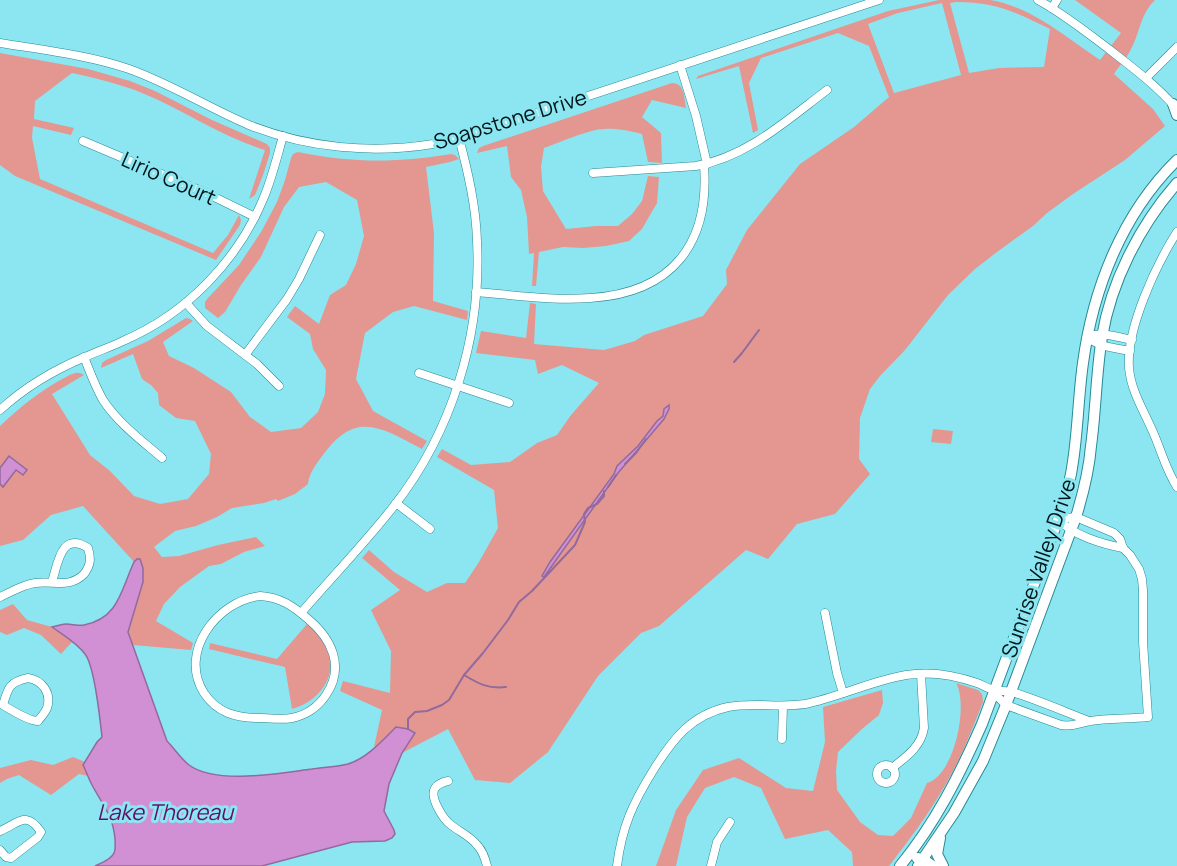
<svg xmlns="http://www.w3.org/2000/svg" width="1177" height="866" font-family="Manrope,sans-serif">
<rect width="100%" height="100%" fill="#8be6f1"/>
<g fill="#e49790" fill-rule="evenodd">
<path d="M939,0C956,0 974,0 990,0C1030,6 1067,38 1100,60L1121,33L1075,0H1155C1140,14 1140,34 1130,51C1126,59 1119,66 1114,74L1153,109L1165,126L1125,160L1073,194L1047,213L1033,226L997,252L975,269L948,295L905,350L880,376L870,389L860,418L859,459L870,474L835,514L797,524L768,559L746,550L659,626L641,633L598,676L548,752L510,783L475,780L448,729L402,753L415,733L383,740L374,747L382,710L340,691L343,681L390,693L391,651L371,610L400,590L362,558L369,550L394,572L427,592L447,583H465L479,562L498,528L494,490L437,457L442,449L471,465L510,462L537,443L557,435L571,415L599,383L562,365L538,374L535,360L476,353L481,331L526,338L530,303L536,304L534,344L604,350L635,341L644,335L703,316L727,284L726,270L747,230L800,164L854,127L889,97L869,46L838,33L761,58L749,83L758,130L753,133L739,66L696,79L698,76L888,11ZM956,2C995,2 1016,12 1050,29L1044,67L999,68L969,73L950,3ZM942,3L961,75L894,93L868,24L898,13Z"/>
<path d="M0,53L88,69L130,81L155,91L212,120L267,144L270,148V153L263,175L255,195L249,199L265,150C226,138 192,116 156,99C129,86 100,79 72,73L35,101L34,119L74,128L71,135L33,126L32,138L40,179L213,253L228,235L239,215L241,220L240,225L216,260L15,176L0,165Z"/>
<path d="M672,83C685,83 684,98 686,108L652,100L642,117L661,133L662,163L648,162L642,134C630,131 616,128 604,129C590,129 558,143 544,148L541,167L543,191L566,229L596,226H618L632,214L642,201L648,176L659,177L657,203L642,229L629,241L606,246L583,248L563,247L539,252L536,286H532L534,253L529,254L527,217L521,190L511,177L507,146L477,153L479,148L483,146Z"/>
<path d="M298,152C351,163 398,163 451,154L455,155L459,159L450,162L426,167L434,233L433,301L468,311L467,320L414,306L393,312L365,333L356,379L373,411L427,441L422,449C382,428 356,409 323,455C317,463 309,473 308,484L295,494L278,501L276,499L264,503L232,508L217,517L196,526L175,531L154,547L162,557L179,556L218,545L256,537L265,546L244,552L221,564L209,566L180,587L164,604L156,621L193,643L191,650L133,645L128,632L143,582L137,559L134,562L83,506L51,515L23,540L0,546V426C20,407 41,390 66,377C70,375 75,372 79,373C81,373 82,374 84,375L52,394L90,455L110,471L134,496L160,504L188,499L209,474L211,454L195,421L176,418L159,405L158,393L151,385L142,379L133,354L101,368L102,363L106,360L148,341L186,318L190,319L193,321L163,342L169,356L194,368L231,392L250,417L271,432L301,428L318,412L325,394L326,370L313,349L310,334L287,317L295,306L319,324L330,295L346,285L356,264L364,236L357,200L326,182L299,187L284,207L261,257L241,285L225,312L218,318L205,308V302L207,299L239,265L261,232L277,202L285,180L291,158L293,154Z"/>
<polygon points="933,429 953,431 951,444 931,442"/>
<polygon points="13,604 27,620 52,627 72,642 61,654 41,635 24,628 7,635 0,632 0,610"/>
<path d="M307,624C313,630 320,635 324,642C342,672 321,701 292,709L285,667L209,649L210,643L277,659Z"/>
<path d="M956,683L978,690L982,694L983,702C972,729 962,757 947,782C930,812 910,839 889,866H853L852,852L828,830L785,839L761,788L734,777L705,788L687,817L676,866H656L676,810L703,770L739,758L786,788L813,791L825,742L823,707L882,690L883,703L879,715L862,729L838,752L836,771L837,790L860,822L878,835L893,836L911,818L927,783C954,776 969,705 956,683Z"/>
<polygon points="73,757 85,762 83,765 88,776 79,774 51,795 19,775 7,779 0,783 0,768 31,760 53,765"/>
</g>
<g fill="#d18fd4" stroke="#926a9c" stroke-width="1.5">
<polygon points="669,405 669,409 664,419 618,473 544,577 542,576 550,562 614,474 617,466 638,446 657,421 663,416 664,409"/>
<polygon points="9,456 27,470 23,475 16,470 3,487 0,484 0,468"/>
<path d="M137,559H140L143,568V582L128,632L167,741C174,748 181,759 189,765C216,785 280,773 312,769C323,767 337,767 348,764C367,758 382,741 396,727L408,729L415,733L402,753L389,784L384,811L394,830L395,834L392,838L385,841L352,842L262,866H95C101,863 111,860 114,853C116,849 115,843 115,839C113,814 101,803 91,783C88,777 86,771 83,765L97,742L102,737C100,720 95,666 85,654C77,643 63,635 52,627C57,626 61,624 66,624C72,624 78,626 84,625C119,618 121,590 134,562Z"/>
</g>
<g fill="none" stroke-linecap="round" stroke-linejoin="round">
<g stroke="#926a9c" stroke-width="2">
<polyline points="734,362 742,353 759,330"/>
<polyline points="625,464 636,453 646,439"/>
<polyline points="608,487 616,475"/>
<path d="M464,675C479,684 488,689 506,687"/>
<polyline points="408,729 408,719 415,712 427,711 442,705 449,700 464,675 483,653 508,620 519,602 532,591 575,545 585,522 584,514 588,508 597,504 604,496 604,491"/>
</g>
<g stroke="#268a94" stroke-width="9">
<g id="minor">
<path d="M1038,0C1064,14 1086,32 1110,50C1133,68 1156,85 1176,108"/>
<polyline points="1052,8 1057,0"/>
<path d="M0,43C43,50 88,55 129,69C171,84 209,108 249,125C307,148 372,154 433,144C449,141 466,136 482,131L879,0"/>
<polyline points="680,65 696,116 707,164"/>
<polyline points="1146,78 1177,47"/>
<polyline points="83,141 204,192 255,217"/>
<path d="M593,173L696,166C747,157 787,120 827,90"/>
<path d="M1177,232C1156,265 1126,329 1129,368C1131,391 1144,411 1153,432C1161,450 1166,470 1177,487"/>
<path d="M476,292C514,295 554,301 590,298C672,293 710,244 704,165"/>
<polyline points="186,303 207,326 257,364 279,386"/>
<path d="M1087,337C1099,347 1115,348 1130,351"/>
<path d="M1087,337C1101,331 1118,337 1132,340"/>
<polyline points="245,355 287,299 299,279 320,235"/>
<path d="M84,357C90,372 95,386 103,400C118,423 141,440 162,458"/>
<polyline points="419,373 509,403"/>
<path d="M0,410C25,387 54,370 85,357C98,351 111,347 123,341C186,314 238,261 264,197C272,178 277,157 283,136"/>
<polyline points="396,503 430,529"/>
<path d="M1058,519C1072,535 1102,544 1123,548"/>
<path d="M260,596C280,597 293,606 308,619C332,639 345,667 326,695C318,707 306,715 292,718C282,720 270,718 260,718C249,718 238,717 228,713C218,709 210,702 204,693C178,652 217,601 260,596Z"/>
<path d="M0,597C11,592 22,585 35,583C54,580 69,589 84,574C91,565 91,558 88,548C61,531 58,563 52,582"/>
<path d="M301,613C332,577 365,543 394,506C452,432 482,335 477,241C476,206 468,172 459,138"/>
<polyline points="825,613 837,673 843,693"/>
<path d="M28,678C42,680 52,693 47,708C45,713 41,717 38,721C30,721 11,710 3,705C8,688 9,682 28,678Z"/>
<path d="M995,690L998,697L1006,705L1061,725C1074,727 1078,723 1090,721C1108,718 1129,719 1148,717L1143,642V590L1142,579L1139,569L1130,555L1123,548L1120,539L1114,533L1076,517L1058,519"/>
<polyline points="782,739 783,706"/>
<circle cx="886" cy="774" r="9"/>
<path d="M892,768C906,757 921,747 924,728L921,674"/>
<path d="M448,781C443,782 438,784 435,788C429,797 443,819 451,825C460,832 470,836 477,845C483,851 485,858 487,866"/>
<path d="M0,831C19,823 26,810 41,832L38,837L11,858L6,857L0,850"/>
<path d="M617,866C622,826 633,803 654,769C673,739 691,715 728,707C753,702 779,708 805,704C839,697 871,681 906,675C930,671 954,675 977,683C983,685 988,689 994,690C1000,691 1006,691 1012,692C1038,700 1063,711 1089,721"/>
<polyline points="711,866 717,842 730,822"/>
</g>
</g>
<g stroke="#268a94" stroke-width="12">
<g id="major">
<polyline points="1173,104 1177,115"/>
<polyline points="940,838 937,854 943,866"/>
<polyline points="917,858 923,859 933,866"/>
<path d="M900,866C935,824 960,774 982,724L1061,512C1065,497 1070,483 1072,468C1078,433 1078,398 1083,363C1093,289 1122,214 1177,160"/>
<path d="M918,866L954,813L983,761L1006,705L1076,517C1083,494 1089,471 1091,446C1096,410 1096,373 1102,337C1111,282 1140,225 1177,183"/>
</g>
</g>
<use href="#minor" stroke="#fff" stroke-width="8"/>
<use href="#major" stroke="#fff" stroke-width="10"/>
</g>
<g text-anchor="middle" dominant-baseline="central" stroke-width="6" stroke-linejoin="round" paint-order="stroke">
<g font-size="21" fill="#001518" stroke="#8be6f1">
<text transform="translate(510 119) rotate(-17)">Soapstone Drive</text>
<text transform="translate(169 178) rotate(24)">Lirio Court</text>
<text transform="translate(1038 568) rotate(-71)">Sunrise Valley Drive</text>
</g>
<g font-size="22" font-style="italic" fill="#610f67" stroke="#8be6f1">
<text x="165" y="812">Lake Thoreau</text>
</g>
</g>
</svg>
